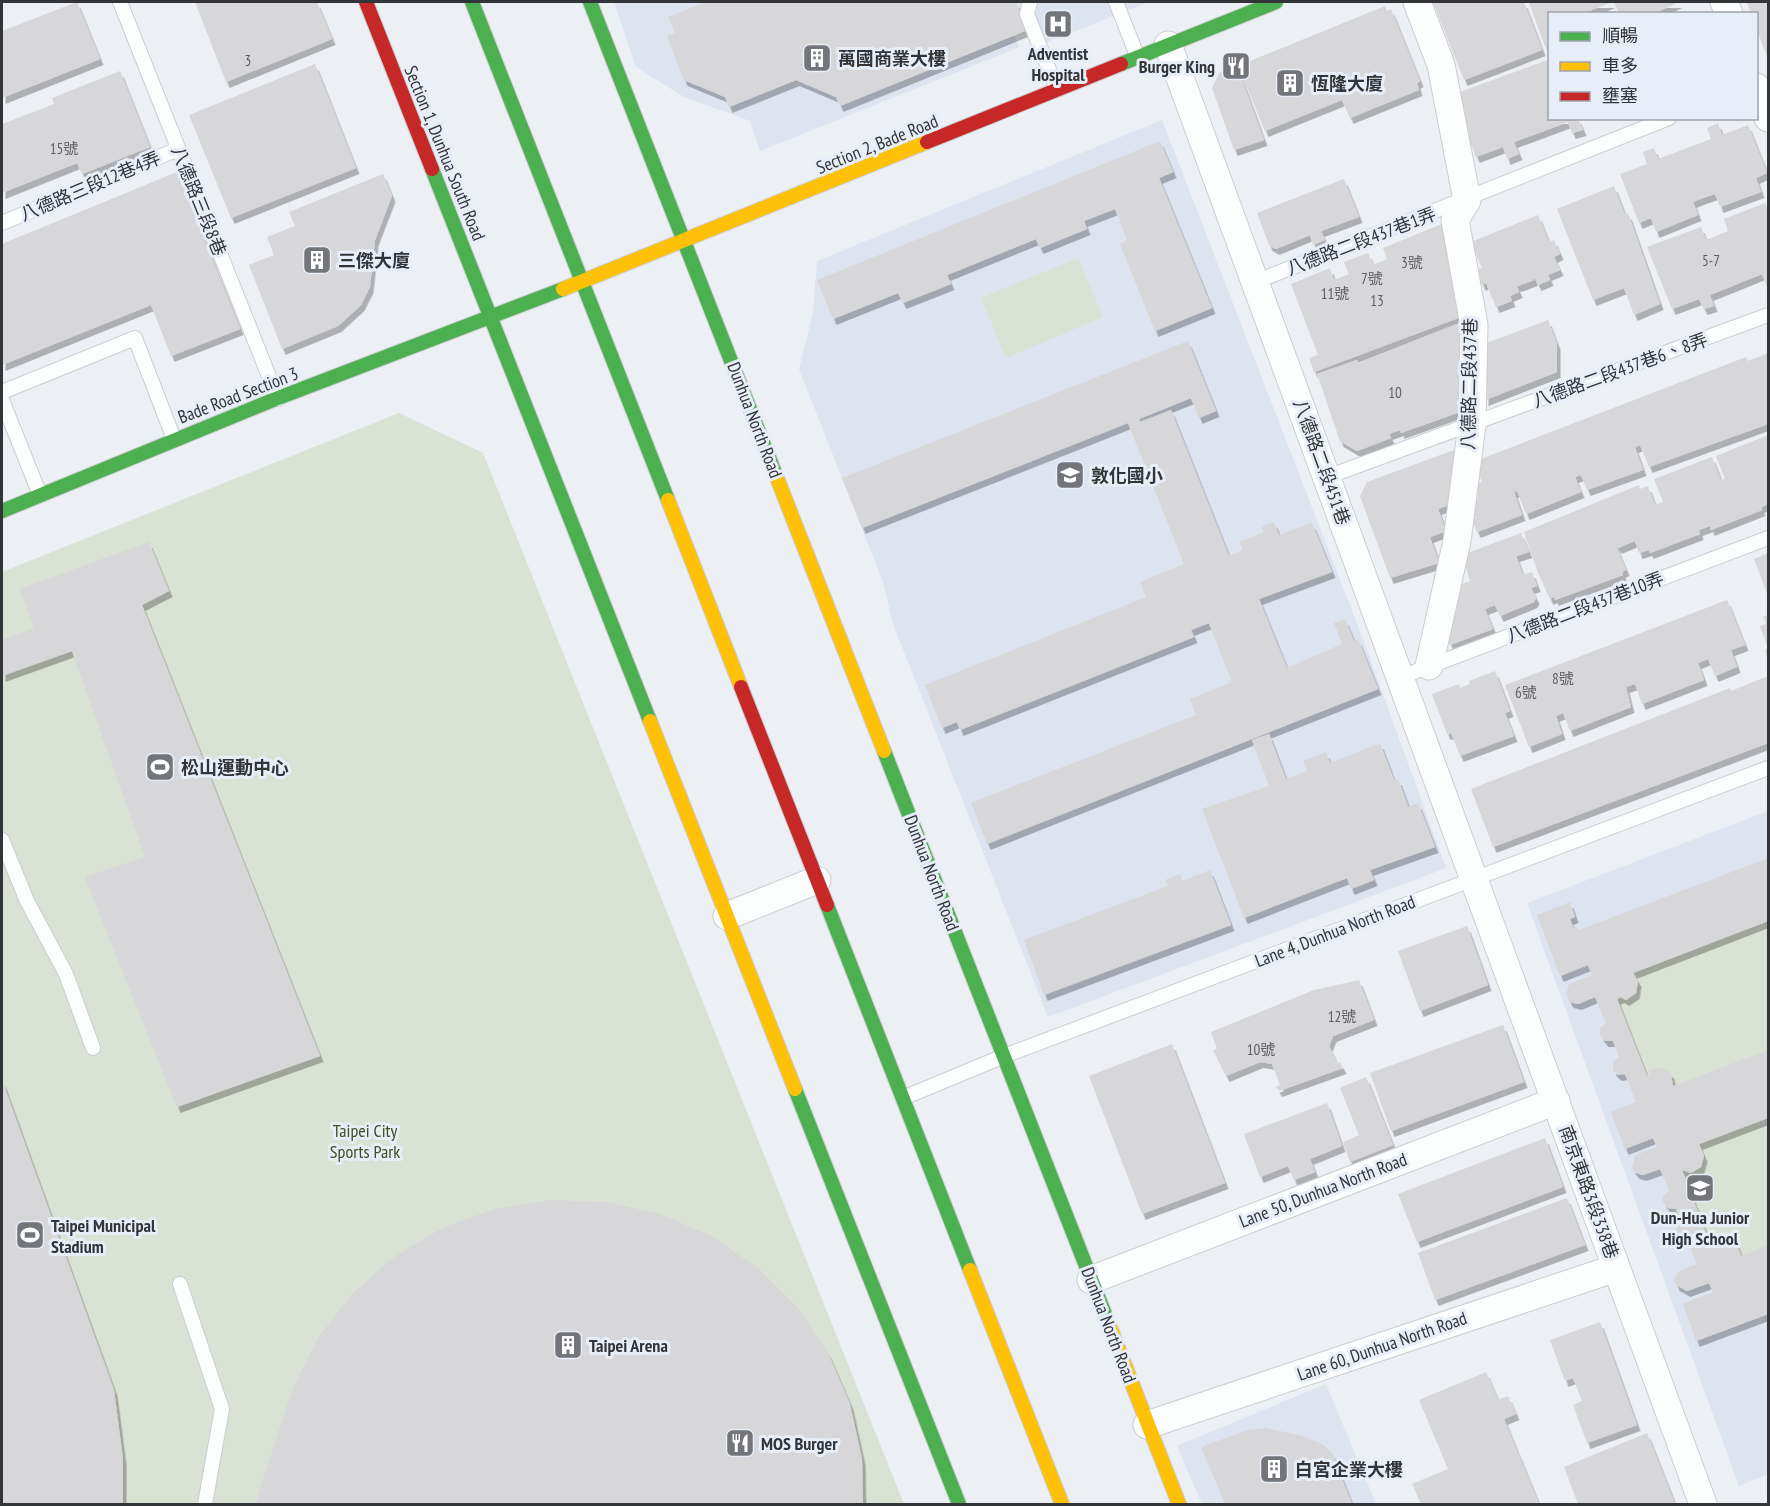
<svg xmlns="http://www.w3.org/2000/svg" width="1770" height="1506" font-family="'PT Sans Narrow','Noto Sans TC',sans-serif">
<defs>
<filter id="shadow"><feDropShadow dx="3.5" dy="6" stdDeviation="0" flood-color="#0004"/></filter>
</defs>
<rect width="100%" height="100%" fill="#eceff4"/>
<g fill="#dde4ef">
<polygon points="614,2 1000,2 1019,47 760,151 750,121 684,97 636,67"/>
<polygon points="1016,2 1149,2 1035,47"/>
<polygon points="1162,120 1363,639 1446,868 1048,1017 893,624 883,582 799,369 813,313 817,261"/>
<polygon points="1768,811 1768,1474 1739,1486 1527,903"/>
<polygon points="1326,1384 1376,1504 1202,1504 1177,1446"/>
</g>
<g fill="#dae1d5">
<polygon points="1078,258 1103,317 1006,358 981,298"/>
<polygon points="399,413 483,453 904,1504 2,1504 2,572"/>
<polygon points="1767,922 1768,1050 1673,1086 1671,1073 1664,1068 1652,1069 1651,1075 1647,1076 1617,999 1621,997 1626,1000 1636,993 1638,981 1633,973"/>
<polygon points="1768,1118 1768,1245 1741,1256 1736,1242 1722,1238 1712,1243 1712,1248 1682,1170 1691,1173 1701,1167 1704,1156 1699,1144"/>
</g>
<g fill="#d7d6d8" filter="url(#shadow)">
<polygon points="77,2 100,59 2,98 2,31"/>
<polygon points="195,2 317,2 332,39 226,82"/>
<polygon points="706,2 1016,2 1027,30 840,106 836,97 796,80 729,107 725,97 684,80 667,36 675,33 668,17"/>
<polygon points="1433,2 1524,2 1542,50 1464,80"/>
<polygon points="1529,2 1612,2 1582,14 1550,14 1550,45 1545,47"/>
<polygon points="1614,2 1679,2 1653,14 1619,14"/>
<polygon points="1747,2 1768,2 1768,59 1756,28 1756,14 1751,14"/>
<polygon points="1385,6 1387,11 1391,9 1420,81 1417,83 1419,90 1350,118 1342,100 1265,131 1238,66"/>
<polygon points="1550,59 1550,118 1578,118 1583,130 1572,133 1568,122 1514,142 1519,154 1507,159 1503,147 1476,157 1452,95"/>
<polygon points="315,64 356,168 231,218 189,115"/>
<polygon points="1237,66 1264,140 1234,150 1212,88 1220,72"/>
<polygon points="120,71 150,147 82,174 77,163 2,193 2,124 54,104 52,98"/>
<polygon points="1718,123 1722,135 1748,125 1767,173 1756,178 1761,192 1720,207 1715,194 1703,198 1693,202 1698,215 1656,232 1651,218 1639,223 1620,174 1647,164 1643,152 1654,148 1658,159 1711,139 1707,128"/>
<polygon points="1160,141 1173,172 1159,178 1212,308 1155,331 1120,244 1127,240 1115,209 1084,221 1087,229 1040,248 1036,239 947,275 951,284 903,303 898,293 833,319 817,280"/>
<polygon points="177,172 240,329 171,356 151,305 2,365 2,244"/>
<polygon points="383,174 392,196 375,240 370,287 361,305 338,326 282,349 249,265 274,255 267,237 295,226 289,212"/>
<polygon points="1344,179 1359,217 1321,231 1325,240 1313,245 1310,235 1276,249 1269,245 1257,213"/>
<polygon points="1614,186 1625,215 1628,213 1660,304 1634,315 1624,288 1593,300 1557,209"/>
<polygon points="1765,203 1768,210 1768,289 1762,274 1710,295 1714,306 1704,309 1699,299 1672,309 1647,247 1701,227 1706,240 1728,231 1724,219"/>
<polygon points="1538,215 1549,242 1554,240 1560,254 1554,257 1560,270 1548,275 1550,280 1538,285 1534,277 1534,280 1518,286 1516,284 1519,292 1510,296 1512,301 1496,307 1486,283 1482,285 1477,270 1482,268 1471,242"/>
<polygon points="1442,224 1461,317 1314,372 1309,358 1318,355 1291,284 1330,268 1334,280 1349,274 1344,262 1368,253 1373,265 1387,259 1383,248"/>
<polygon points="1548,320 1557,344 1557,372 1485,400 1484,344"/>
<polygon points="1462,322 1468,409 1401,433 1400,430 1389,434 1391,438 1357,451 1340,441 1317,374 1357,360 1358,363"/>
<polygon points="1188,341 1216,411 1199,418 1191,398 1139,419 1140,422 1171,410 1229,556 1243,550 1239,542 1264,532 1262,527 1274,522 1279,535 1312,523 1332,572 1259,599 1268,621 1287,668 1342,644 1334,623 1345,619 1354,641 1358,639 1378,689 987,844 971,803 1196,715 1190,699 1232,682 1209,623 1191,630 1194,637 960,730 957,722 942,728 925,685 1146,597 1140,582 1184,564 1128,423 862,528 842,478"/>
<polygon points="1768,353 1768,424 1649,467 1640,445 1635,447 1643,470 1587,490 1581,475 1575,477 1581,492 1526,514 1517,491 1514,492 1522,515 1477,532 1472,519 1476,518 1473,512 1476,499 1478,500 1478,483 1482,482 1479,474 1481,459 1746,357 1748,361"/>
<polygon points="1768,435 1768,504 1761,507 1762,510 1711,530 1710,526 1699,530 1700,534 1650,553 1649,550 1639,553 1635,541 1618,548 1614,541 1626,570 1622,572 1623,575 1555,600 1554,597 1550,599 1538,573 1524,532 1639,485 1640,489 1648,486 1655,505 1663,502 1654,479 1712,457 1721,481 1725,479 1716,456"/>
<polygon points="1454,450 1457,459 1452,504 1438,509 1446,531 1430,537 1439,563 1390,578 1360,496 1367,482"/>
<polygon points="1521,533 1529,552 1516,556 1523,575 1532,572 1537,586 1531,588 1536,598 1534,602 1500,616 1495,605 1485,609 1493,629 1450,645 1446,635 1450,620 1454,618 1451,609 1456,586 1470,581 1462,555"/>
<polygon points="149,542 169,591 142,605 320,1056 177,1107 85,877 145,857 72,651 2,676 2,640 34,628 20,589"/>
<polygon points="1768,553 1768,596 1754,559"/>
<polygon points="1727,600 1745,645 1731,650 1737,667 1715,676 1708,659 1698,663 1704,680 1642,704 1635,684 1626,687 1631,707 1570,731 1563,713 1556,716 1562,734 1529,747 1505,685"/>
<polygon points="1768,615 1768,660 1765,650 1768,648 1760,626 1766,624 1763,617"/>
<polygon points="1495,671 1510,711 1505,713 1514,736 1460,756 1451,733 1447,734 1432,694 1459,684 1460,688 1470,684 1469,681"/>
<polygon points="1768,676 1768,743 1493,847 1471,789 1730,688 1731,691"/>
<polygon points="1269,734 1286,779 1307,771 1303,761 1326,752 1330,763 1380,743 1394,780 1398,779 1408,806 1405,808 1418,803 1435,847 1370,870 1374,880 1351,889 1347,878 1244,918 1202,809 1269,786 1252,740"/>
<polygon points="1768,858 1768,921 1633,973 1638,981 1636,993 1626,1000 1621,997 1617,999 1647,1076 1651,1075 1649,1071 1652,1069 1664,1068 1671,1073 1673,1086 1768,1050 1768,1118 1699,1144 1704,1156 1701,1167 1691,1173 1682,1170 1712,1248 1711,1243 1722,1238 1736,1242 1741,1256 1768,1245 1768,1314 1696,1341 1683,1304 1713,1292 1709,1283 1687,1291 1676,1285 1674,1279 1679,1271 1697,1264 1688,1242 1681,1241 1676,1236 1676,1229 1682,1223 1676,1209 1668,1208 1663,1202 1663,1197 1669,1190 1660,1169 1643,1175 1636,1173 1632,1168 1635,1155 1657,1147 1653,1138 1625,1149 1611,1112 1636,1102 1625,1074 1618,1075 1613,1070 1613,1062 1619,1057 1613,1041 1605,1041 1600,1035 1600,1028 1606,1023 1595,997 1578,1004 1570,1002 1566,995 1569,984 1592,975 1588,965 1560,976 1537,915 1570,902 1575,917 1570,919 1574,929 1578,927 1579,930"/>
<polygon points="1210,870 1231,925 1044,995 1024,940 1168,886 1165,880 1180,874 1182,881"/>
<polygon points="1467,926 1488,985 1420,1011 1398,951"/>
<polygon points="1359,980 1374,1020 1333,1036 1329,1046 1337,1063 1340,1062 1343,1068 1279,1091 1276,1087 1280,1085 1272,1064 1260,1062 1226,1076 1213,1050 1217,1049 1211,1032 1314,990"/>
<polygon points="1503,1025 1524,1082 1391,1131 1370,1073"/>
<polygon points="1172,1044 1225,1183 1142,1214 1089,1076"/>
<polygon points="1366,1077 1393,1145 1350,1162 1343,1142 1359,1135 1340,1088"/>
<polygon points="2,1080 114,1390 123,1459 123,1504 2,1504"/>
<polygon points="1327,1103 1342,1146 1310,1159 1315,1172 1294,1180 1288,1166 1260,1177 1244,1134"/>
<polygon points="1545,1138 1563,1187 1417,1242 1398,1194"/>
<polygon points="1567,1198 1585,1245 1435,1300 1418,1253"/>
<polygon points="550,1200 606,1202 660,1214 711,1236 758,1268 797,1307 828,1353 850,1404 862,1459 863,1504 255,1504 293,1388 318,1338 352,1294 394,1257 442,1228 495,1209"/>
<polygon points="1600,1322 1637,1425 1587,1443 1573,1405 1582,1401 1573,1378 1565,1381 1550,1340"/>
<polygon points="1486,1372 1498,1400 1508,1396 1516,1414 1504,1419 1539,1504 1421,1504 1412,1484 1448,1469 1419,1400"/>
<polygon points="1266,1428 1303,1436 1324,1445 1332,1453 1352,1504 1225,1504 1201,1447 1248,1430"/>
<polygon points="1647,1433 1675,1504 1578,1504 1564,1467"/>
</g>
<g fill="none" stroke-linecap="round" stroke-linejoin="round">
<g stroke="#cbcdd1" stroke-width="16">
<g id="lane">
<polyline points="120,2 278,399"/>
<polyline points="1030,2 1027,14 1057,90"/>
<polyline points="1116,2 1138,58"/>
<polyline points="2,223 178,149"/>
<polyline points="1255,282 1669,118"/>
<polyline points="2,392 135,338 174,439"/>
<polyline points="2,400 40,495"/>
<polyline points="1327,477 1768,315"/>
<polyline points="1401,677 1768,538"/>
<polyline points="2,840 27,901 66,974 93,1048"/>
<polyline points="903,1098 1004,1056 1768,768"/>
<polyline points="180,1284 222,1409 205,1504"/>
</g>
</g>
<g stroke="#cbcdd1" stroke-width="29">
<g id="street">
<polyline points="1417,2 1441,65 1467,200 1455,220 1474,325 1472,425 1457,541 1429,666"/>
<polyline points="1724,2 1729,14"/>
<polyline points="1168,45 1703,1504"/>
<polyline points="1756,87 1768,118"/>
<polyline points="727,916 817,880"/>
<polyline points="1091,1280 1556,1101"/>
<polyline points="1147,1425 1616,1268"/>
</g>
</g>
<g stroke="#cbcdd1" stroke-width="16">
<g id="fast">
<polyline points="472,2 668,500"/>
<polyline points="590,2 777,478"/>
<polyline points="1121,64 1276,2"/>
<polyline points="432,169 650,721"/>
<polyline points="2,511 273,400 563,289"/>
<polyline points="884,751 1108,1322"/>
<polyline points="827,905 970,1270"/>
<polyline points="795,1089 959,1504"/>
</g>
</g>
<g stroke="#cbcdd1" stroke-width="16">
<g id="slow">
<polyline points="563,289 927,142"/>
<polyline points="777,478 884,751"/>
<polyline points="668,500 741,687"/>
<polyline points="650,721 795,1089"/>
<polyline points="970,1270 1062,1504"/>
<polyline points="1108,1322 1179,1504"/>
</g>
</g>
<g stroke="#cbcdd1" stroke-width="16">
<g id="jam">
<polyline points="366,2 432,169"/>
<polyline points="927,142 1121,64"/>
<polyline points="741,687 827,905"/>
</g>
</g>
<use href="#lane" stroke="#fcfdfd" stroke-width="14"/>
<use href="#street" stroke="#fcfdfd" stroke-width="27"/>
<use href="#fast" stroke="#4caf50" stroke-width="14"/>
<use href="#slow" stroke="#ffc107" stroke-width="14"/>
<use href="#jam" stroke="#c62828" stroke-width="14"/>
</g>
<defs>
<g id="hospital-square" transform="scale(1.5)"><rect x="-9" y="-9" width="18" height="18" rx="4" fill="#73757a" stroke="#e8eef7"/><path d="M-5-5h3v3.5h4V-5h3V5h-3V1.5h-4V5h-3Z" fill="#fff"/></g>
<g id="building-square" transform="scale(1.5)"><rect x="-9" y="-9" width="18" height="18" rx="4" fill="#73757a" stroke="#e8eef7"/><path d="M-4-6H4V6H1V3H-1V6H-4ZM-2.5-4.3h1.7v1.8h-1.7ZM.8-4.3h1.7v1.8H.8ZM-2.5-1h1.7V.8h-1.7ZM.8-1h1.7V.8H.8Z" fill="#fff"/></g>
<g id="restaurant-square" transform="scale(1.5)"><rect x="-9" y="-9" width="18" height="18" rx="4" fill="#73757a" stroke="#e8eef7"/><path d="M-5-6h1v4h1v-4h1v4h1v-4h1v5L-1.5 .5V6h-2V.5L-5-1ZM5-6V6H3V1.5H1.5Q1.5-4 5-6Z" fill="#fff"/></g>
<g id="school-square" transform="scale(1.5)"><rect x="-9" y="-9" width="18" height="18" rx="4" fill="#73757a" stroke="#e8eef7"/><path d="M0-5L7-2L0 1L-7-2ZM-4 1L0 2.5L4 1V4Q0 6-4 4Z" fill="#fff"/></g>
<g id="stadium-square" transform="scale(1.5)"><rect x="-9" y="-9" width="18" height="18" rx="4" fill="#73757a" stroke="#e8eef7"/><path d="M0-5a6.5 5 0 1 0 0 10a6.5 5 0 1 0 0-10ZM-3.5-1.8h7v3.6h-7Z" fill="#fff"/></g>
</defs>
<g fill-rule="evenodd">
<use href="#hospital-square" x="1058" y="24"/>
<use href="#building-square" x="817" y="58"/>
<use href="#restaurant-square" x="1236" y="66"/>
<use href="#building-square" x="1290" y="83"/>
<use href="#building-square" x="317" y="260"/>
<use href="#school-square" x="1070" y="475"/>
<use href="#stadium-square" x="160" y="767"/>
<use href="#school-square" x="1700" y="1188"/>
<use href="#stadium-square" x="30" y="1235"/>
<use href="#building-square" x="568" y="1345"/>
<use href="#restaurant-square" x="740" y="1443"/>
<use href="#building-square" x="1274" y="1469"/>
</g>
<g text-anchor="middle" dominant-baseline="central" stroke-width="6" stroke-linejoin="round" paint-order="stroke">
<g font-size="15" fill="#5d5e62">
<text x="248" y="60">3</text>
<text x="64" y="148">15號</text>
<text x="1711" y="260">5-7</text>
<text x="1412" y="262">3號</text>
<text x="1372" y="278">7號</text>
<text x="1335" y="293">11號</text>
<text x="1377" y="300">13</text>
<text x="1395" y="392">10</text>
<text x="1563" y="678">8號</text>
<text x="1526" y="692">6號</text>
<text x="1342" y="1016">12號</text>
<text x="1261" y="1049">10號</text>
</g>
<g font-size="18" font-weight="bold" fill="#323438" stroke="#e8eef7" text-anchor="start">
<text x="1058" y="53" text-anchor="middle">Adventist<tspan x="1058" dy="21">Hospital</tspan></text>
<text x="838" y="58">萬國商業大樓</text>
<text x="1215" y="66" text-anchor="end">Burger King</text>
<text x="1311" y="83">恆隆大廈</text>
<text x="338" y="260">三傑大廈</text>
<text x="1091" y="475">敦化國小</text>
<text x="181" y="767">松山運動中心</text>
<text x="1700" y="1217" text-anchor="middle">Dun-Hua Junior<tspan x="1700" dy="21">High School</tspan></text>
<text x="51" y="1225">Taipei Municipal<tspan x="51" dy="21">Stadium</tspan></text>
<text x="589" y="1345">Taipei Arena</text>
<text x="761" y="1443">MOS Burger</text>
<text x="1295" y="1469">白宮企業大樓</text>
</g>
<g font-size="18" fill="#323438" stroke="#e8eef7">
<text transform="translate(877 144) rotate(-22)">Section 2, Bade Road</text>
<text transform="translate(445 153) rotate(68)">Section 1, Dunhua South Road</text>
<text transform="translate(90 186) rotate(-23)">八德路三段12巷4弄</text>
<text transform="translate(199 201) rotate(68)">八德路三段8巷</text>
<text transform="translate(1361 241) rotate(-21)">八德路二段437巷1弄</text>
<text transform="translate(1620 370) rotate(-20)">八德路二段437巷6、8弄</text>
<text transform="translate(1469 384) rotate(-89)">八德路二段437巷</text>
<text transform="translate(238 395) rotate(-21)">Bade Road Section 3</text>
<text transform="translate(755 420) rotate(69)">Dunhua North Road</text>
<text transform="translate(1322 462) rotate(70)">八德路二段451巷</text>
<text transform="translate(1585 607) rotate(-21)">八德路二段437巷10弄</text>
<text transform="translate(932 873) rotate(69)">Dunhua North Road</text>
<text transform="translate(1335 931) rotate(-21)">Lane 4, Dunhua North Road</text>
<text transform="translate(1323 1190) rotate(-21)">Lane 50, Dunhua North Road</text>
<text transform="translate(1589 1192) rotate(70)">南京東路3段338巷</text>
<text transform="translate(1109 1325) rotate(69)">Dunhua North Road</text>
<text transform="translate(1382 1346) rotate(-19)">Lane 60, Dunhua North Road</text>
</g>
<g font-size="18" fill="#404e20" stroke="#e8eef7">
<text x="365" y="1130">Taipei City<tspan x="365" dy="21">Sports Park</tspan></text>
</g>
</g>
<rect width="1770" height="1506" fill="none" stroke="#323438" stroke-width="6"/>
<rect x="1548" y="12" width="210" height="108" fill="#e8eef7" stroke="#9fa4ab" stroke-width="1.5"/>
<rect x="1560" y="32" width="30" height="9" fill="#4caf50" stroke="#9fa4ab" stroke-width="1.5"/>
<text x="1602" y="42" font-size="18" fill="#323438">順暢</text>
<rect x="1560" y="62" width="30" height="9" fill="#ffc107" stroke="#9fa4ab" stroke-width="1.5"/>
<text x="1602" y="72" font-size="18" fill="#323438">車多</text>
<rect x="1560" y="92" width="30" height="9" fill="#c62828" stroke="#9fa4ab" stroke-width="1.5"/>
<text x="1602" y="102" font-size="18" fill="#323438">壅塞</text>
</svg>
